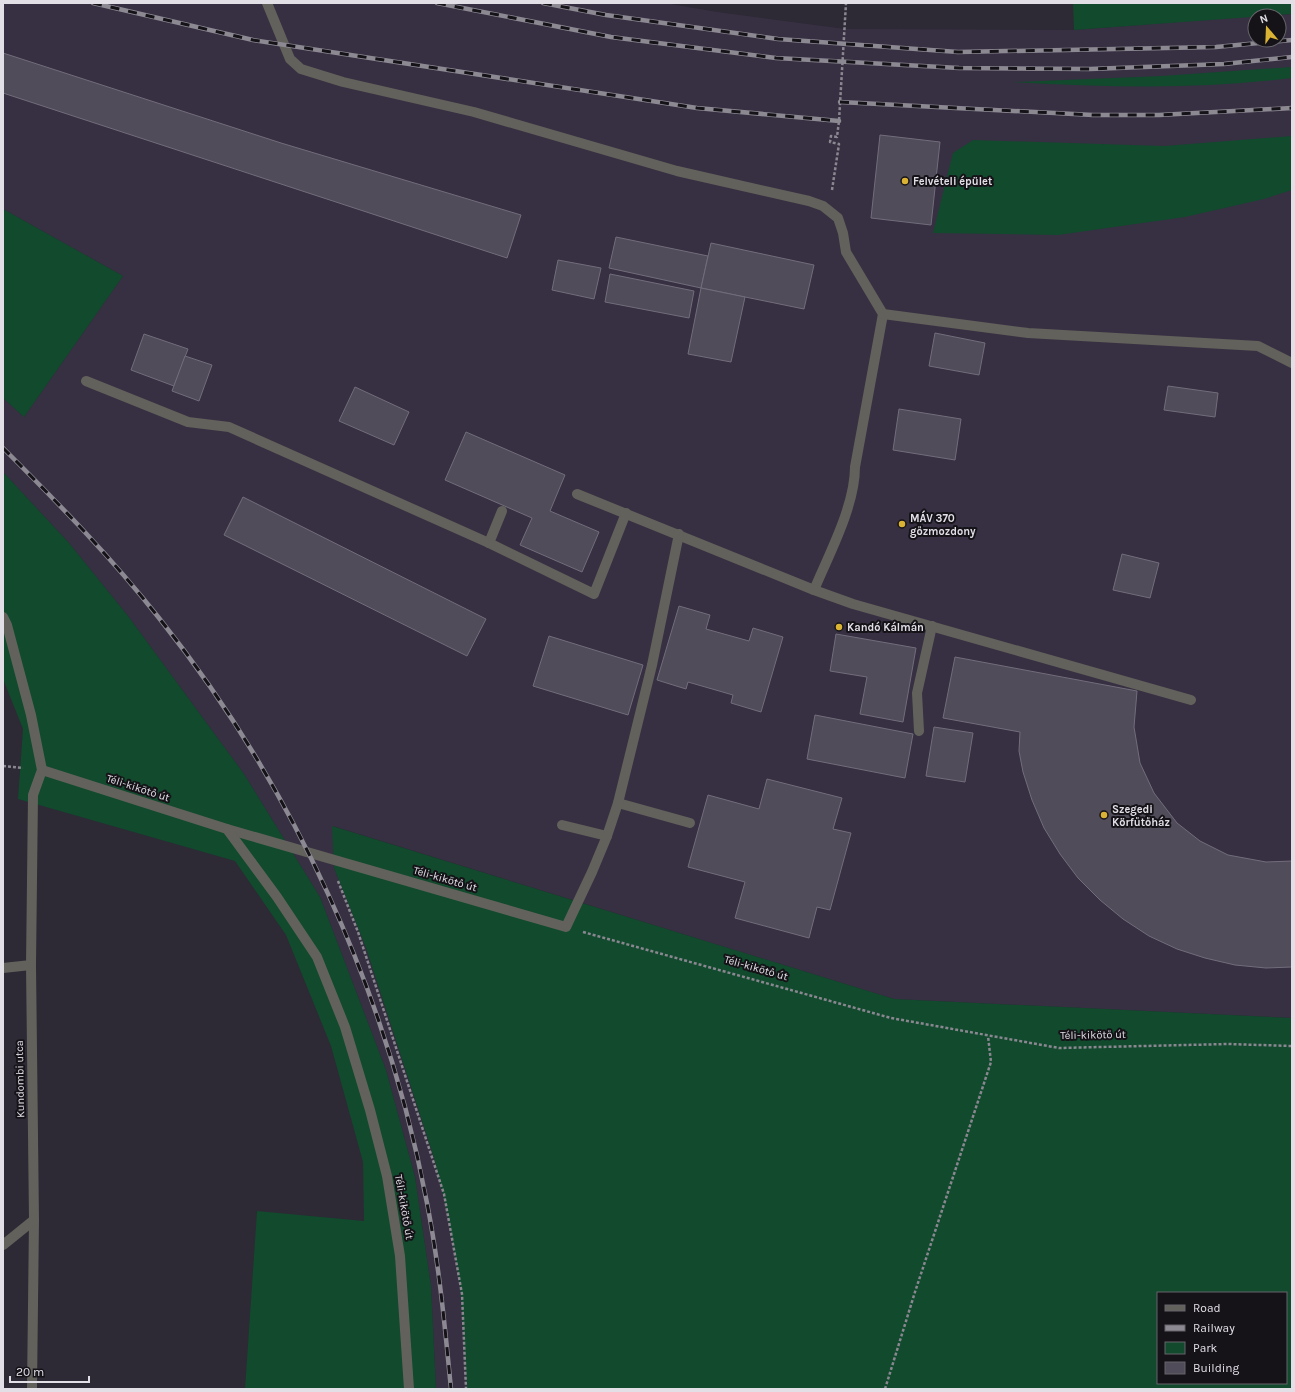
<svg xmlns="http://www.w3.org/2000/svg" width="1295" height="1392" font-family="Karla,sans-serif">
<rect width="100%" height="100%" fill="#2d2935"/>
<g fill="#373042">
<polygon points="3,3 665,3 717,12 845,29 1074,30 1255,16 1255,40 1279,40 1279,16 1262,16 1292,14 1292,1018 894,999 333,826 334,868 366,948 434,1158 448,1216 460,1284 467,1389 436,1389 431,1286 415,1177 386,1070 320,897 244,774 128,616 69,543 3,472 3,398 24,417 123,276 3,209"/>
<polygon points="906,3 1026,3 1026,4"/>
</g>
<g fill="#114a2d" fill-rule="evenodd">
<polygon points="1073,3 1292,3 1292,14 1074,30"/>
<path d="M1292,67V78C1199,90 1106,87 1013,82L1161,76Z"/>
<polygon points="1292,136 1292,190 1264,199 1185,217 1058,235 933,233 953,153 973,140 1164,146"/>
<polygon points="3,209 123,276 24,417 3,398"/>
<polygon points="3,472 69,543 128,616 244,774 320,897 386,1070 415,1177 431,1286 436,1389 245,1389 257,1211 364,1221 363,1162 331,1046 286,935 235,861 18,799 23,729 3,679"/>
<path d="M332,826L894,999L1292,1018V1389H467L460,1284L448,1216L434,1158L366,948L334,868ZM1158,1293H1286V1383H1158Z"/>
</g>
<g fill="#514c59" stroke="#726d7c">
<polygon points="3,53 281,143 521,215 507,258 3,93"/>
<polygon points="880,135 940,142 931,225 871,218"/>
<polygon points="616,237 708,256 701,288 609,268"/>
<polygon points="711,243 814,265 804,309 701,288"/>
<polygon points="558,260 601,268 594,299 552,290"/>
<polygon points="610,274 694,291 689,318 605,302"/>
<polygon points="701,288 745,297 731,362 688,354"/>
<polygon points="935,333 985,343 979,375 929,366"/>
<polygon points="144,334 188,349 174,386 131,370"/>
<polygon points="185,356 212,365 199,401 172,391"/>
<polygon points="1168,386 1218,393 1215,417 1164,410"/>
<polygon points="355,387 409,412 394,445 339,421"/>
<polygon points="899,409 961,419 955,460 893,450"/>
<polygon points="466,432 565,475 550,511 599,532 582,572 520,545 532,518 445,480"/>
<polygon points="243,497 486,619 467,656 224,535"/>
<polygon points="1122,554 1159,563 1150,598 1113,590"/>
<polygon points="679,606 710,615 706,629 749,641 753,628 783,637 761,712 731,703 733,695 688,682 686,689 657,680"/>
<polygon points="836,634 916,648 903,722 860,714 867,677 830,671"/>
<polygon points="549,636 643,665 628,715 533,686"/>
<polygon points="955,657 1137,691 1134,727 1140,763 1154,793 1177,823 1200,841 1228,855 1266,862 1292,861 1292,967 1266,968 1235,965 1205,958 1177,949 1149,936 1123,919 1100,900 1078,878 1060,854 1044,828 1032,800 1023,772 1019,751 1020,732 943,718"/>
<polygon points="815,715 913,734 905,778 807,759"/>
<polygon points="934,727 973,733 965,782 926,776"/>
<polygon points="767,779 842,798 833,829 851,833 830,910 817,907 809,938 735,918 745,882 688,867 708,795 759,809"/>
</g>
<g fill="none" stroke-linecap="round" stroke-linejoin="round">
<g stroke="#8a8791" stroke-width="2.5" stroke-dasharray="3 2" stroke-linecap="butt">
<polyline points="832,190 839,144 830,142 831,136 837,137 839,121 846,3"/>
<polyline points="3,766 23,768"/>
<polyline points="338,881 358,932 444,1194 462,1294 466,1389"/>
<polyline points="583,932 891,1018 1059,1048 1228,1044 1292,1046"/>
<polyline points="885,1389 915,1292 991,1062 988,1036"/>
</g>
<g stroke="#63615b" stroke-width="10">
<path d="M267,3L290,59L301,69L343,82L474,112L677,171L809,201L823,206L838,218L843,233L846,252L883,314L855,467C855,506 829,554 814,590"/>
<polyline points="883,314 1028,333 1258,346 1292,363"/>
<polyline points="86,381 188,422 229,427 489,543 594,594 626,513"/>
<polyline points="577,494 814,590 853,604 1191,700"/>
<polyline points="489,543 502,511"/>
<polyline points="919,731 917,693 932,626"/>
<polyline points="618,803 690,823"/>
<polyline points="562,825 607,836"/>
<polyline points="227,829 566,927 592,872 607,836 618,803 652,665 679,534"/>
</g>
<g stroke="#63615b" stroke-width="10">
<polyline points="3,617 7,625 31,715 42,770 33,795 31,965 34,1220 32,1389"/>
<polyline points="42,770 227,829 277,897 317,957 345,1027 370,1110 387,1176 400,1256 409,1389"/>
<polyline points="3,968 31,965"/>
<polyline points="3,1245 34,1220"/>
</g>
<g stroke="#8d8993" stroke-width="4.5">
<g id="rail">
<polyline points="93,3 253,40 697,108 839,121"/>
<polyline points="437,3 611,37 776,58 959,68 1090,69 1224,64 1292,57"/>
<polyline points="543,3 606,15 778,39 958,52 1216,47 1292,40"/>
<polyline points="840,102 1093,115 1159,115 1292,108"/>
<path d="M3,448C58,503 111,557 159,618C293,786 387,992 427,1203C439,1264 445,1327 451,1389"/>
</g>
</g>
<use href="#rail" stroke="#151318" stroke-width="3" stroke-dasharray="9" stroke-linecap="butt"/>
</g>
<g fill="#dab334" stroke="#151318" stroke-width="1.5">
<circle cx="905" cy="181" r="4"/>
<circle cx="902" cy="524" r="4"/>
<circle cx="839" cy="627" r="4"/>
<circle cx="1104" cy="815" r="4"/>
</g>
<g text-anchor="middle" dominant-baseline="central" stroke-width="4" stroke-linejoin="round" paint-order="stroke">
<g font-size="11" font-weight="bold" fill="#e2dfe7" stroke="#151318" text-anchor="start">
<text x="913" y="181">Felvételi épület</text>
<text x="910" y="518">MÁV 370<tspan x="910" dy="13">gőzmozdony</tspan></text>
<text x="847" y="627">Kandó Kálmán</text>
<text x="1112" y="809">Szegedi<tspan x="1112" dy="13">Körfűtőház</tspan></text>
</g>
<g font-size="11" fill="#e2dfe7" stroke="#151318">
<text transform="translate(138 788) rotate(18)">Téli-kikötő út</text>
<text transform="translate(445 879) rotate(16)">Téli-kikötő út</text>
<text transform="translate(756 968) rotate(16)">Téli-kikötő út</text>
<text transform="translate(1093 1035) rotate(-1)">Téli-kikötő út</text>
<text transform="translate(20 1079) rotate(-91)">Kundombi utca</text>
<text transform="translate(404 1207) rotate(80)">Téli-kikötő út</text>
</g>
</g>
<rect width="1295" height="1392" fill="none" stroke="#e2dfe7" stroke-width="8"/>
<rect x="1157" y="1292" width="130" height="92" fill="#151318" stroke="#67656b"/>
<rect x="1165" y="1305" width="20" height="6" fill="#63615b" stroke="#67656b"/>
<text x="1193" y="1312" font-size="12" fill="#e2dfe7">Road</text>
<rect x="1165" y="1325" width="20" height="6" fill="#8d8993" stroke="#67656b"/>
<text x="1193" y="1332" font-size="12" fill="#e2dfe7">Railway</text>
<rect x="1165" y="1342" width="20" height="12" fill="#114a2d" stroke="#67656b"/>
<text x="1193" y="1352" font-size="12" fill="#e2dfe7">Park</text>
<rect x="1165" y="1362" width="20" height="12" fill="#514c59" stroke="#67656b"/>
<text x="1193" y="1372" font-size="12" fill="#e2dfe7">Building</text>
<g transform="translate(1267 28) rotate(341)"><circle r="19" fill="#151318" stroke="#67656b"/>
<path d="M0-3L7 15L0 10L-7 15Z" fill="#dab334"/>
<text y="-6" font-size="11" font-weight="bold" text-anchor="middle" fill="#e2dfe7">N</text>
</g>
<path d="M10 1376v6h79v-6" fill="none" stroke="#e2dfe7" stroke-width="2"/>
<text x="16" y="1376" font-size="12" fill="#e2dfe7" stroke="#151318" stroke-width="3" paint-order="stroke">20 m</text>
</svg>
